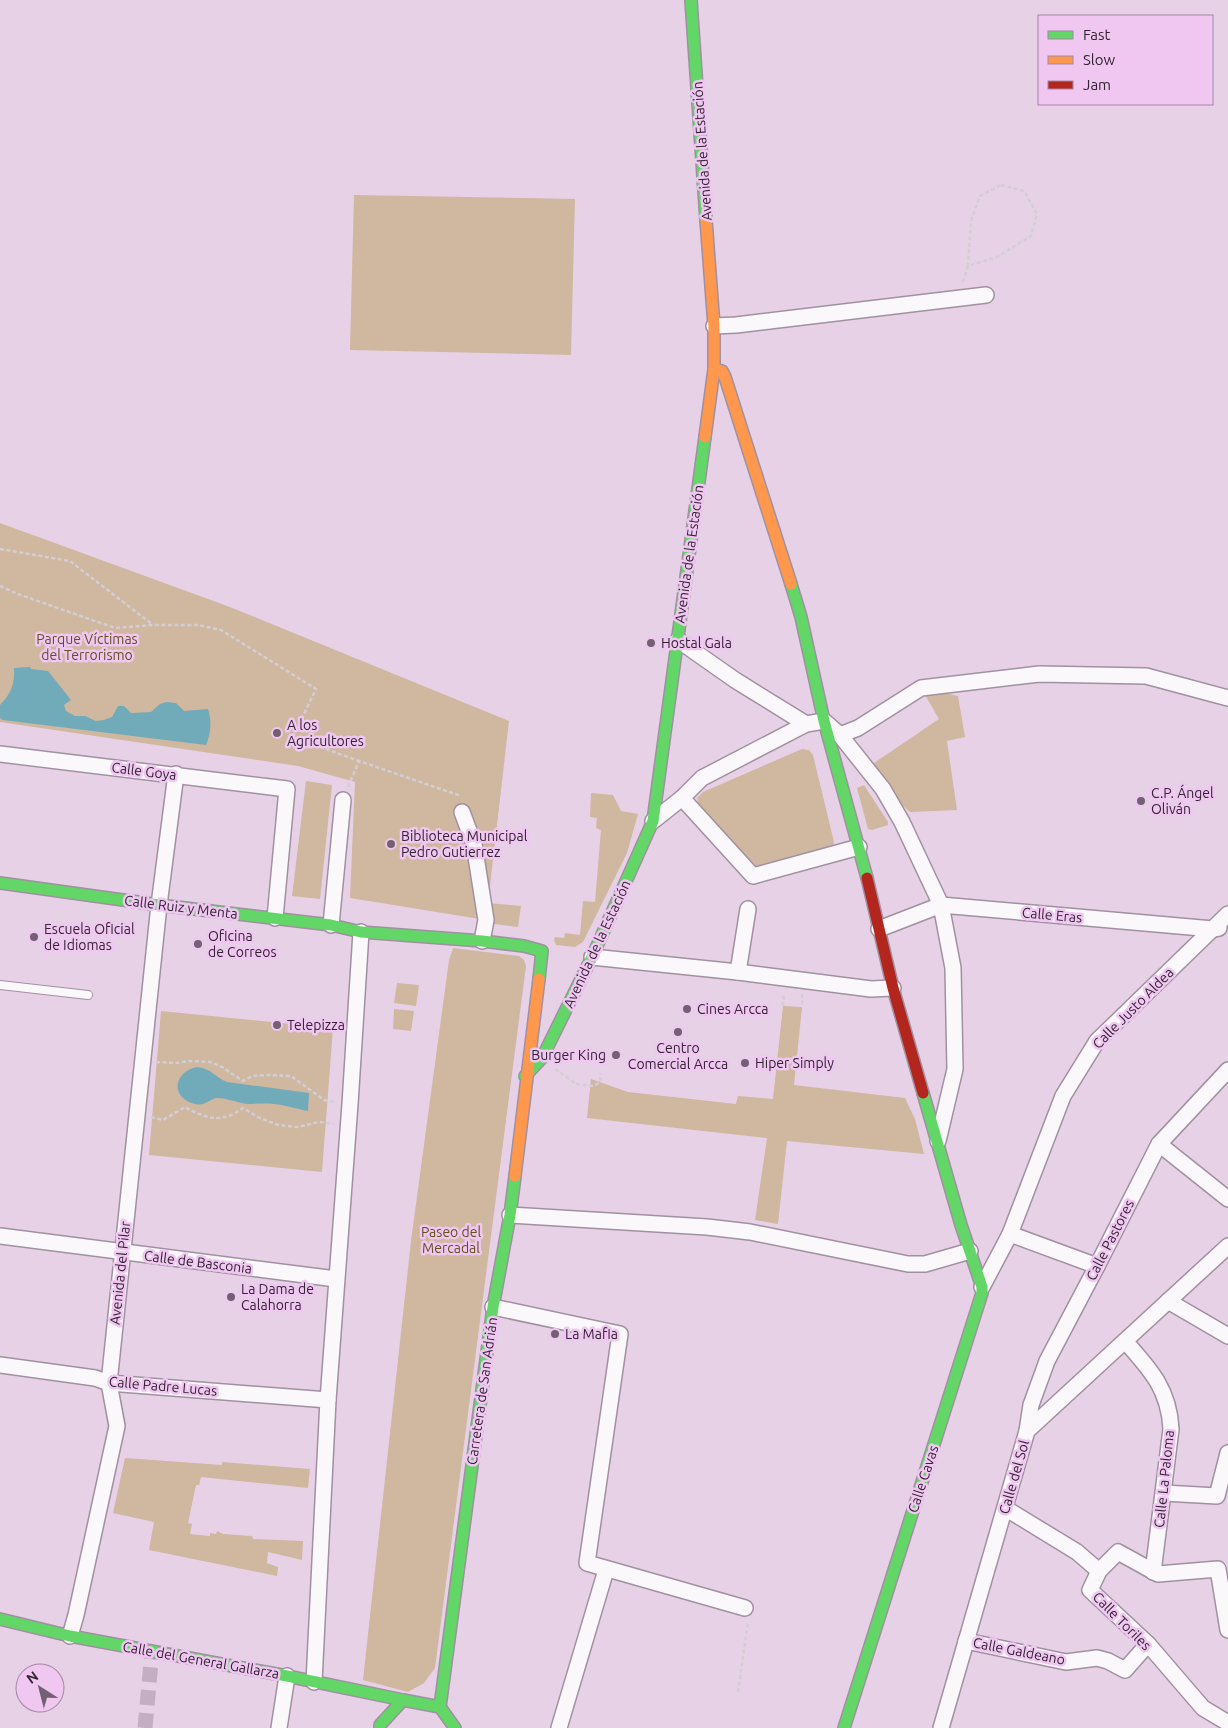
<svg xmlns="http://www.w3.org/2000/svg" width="1228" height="1728" font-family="Ubuntu,sans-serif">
<rect width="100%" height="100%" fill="#e7d1e7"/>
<g fill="#d0b7a0">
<polygon points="354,195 575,199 571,355 350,350"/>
<polygon points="0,523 230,607 509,721 488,903 521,906 518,927 487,923 486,920 350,898 355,782 298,766 0,722"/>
<polygon points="921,688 958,696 965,737 947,741 957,810 910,812 883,789 874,763 939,719"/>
<polygon points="802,749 809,750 813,755 834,842 833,847 755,867 750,864 698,803 697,798 703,792"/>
<polygon points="306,781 332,785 320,899 292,896"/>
<polygon points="864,785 888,822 888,825 872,830 868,829 857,788"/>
<polygon points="591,793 613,795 621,811 638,814 627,853 583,942 575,947 556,945 554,940 555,937 564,938 565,933 580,935 583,901 595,902 601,830 596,828 597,818 590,817"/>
<polygon points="453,948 519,956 524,960 526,966 435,1668 424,1683 408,1692 363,1680 411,1241 449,960"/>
<polygon points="397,983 419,985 416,1006 394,1003"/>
<polygon points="783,1006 802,1007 794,1085 905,1098 915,1119 924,1154 787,1141 778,1224 755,1220 767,1138 587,1118 591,1079 628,1092 736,1104 738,1096 773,1099"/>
<polygon points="394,1009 414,1011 411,1031 393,1029"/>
<polygon points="161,1011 333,1028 322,1172 149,1155"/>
<polygon points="125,1458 222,1465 222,1462 310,1469 308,1488 201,1477 199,1485 196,1485 188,1523 192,1524 190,1534 210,1536 210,1533 216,1534 217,1531 223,1534 252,1536 253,1539 303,1541 302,1560 268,1552 267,1563 278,1567 277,1576 149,1550 154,1522 113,1513"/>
</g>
<g fill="#71abb9">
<path d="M30,667L31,669L48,671L71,700L64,705L66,711L75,716H85L96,721L104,720L112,717L118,706H124L131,713L151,712L160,704L166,702L176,703L184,711L208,709C212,721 211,733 206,745L3,720L0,718V705C11,694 15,683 14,668Z"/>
<path d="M197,1067C212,1069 215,1077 227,1082L309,1093L308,1111C297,1109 286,1105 274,1104C265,1103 256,1104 247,1104C240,1103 223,1097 216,1098C209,1100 205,1106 195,1104C170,1098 173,1072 197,1067Z"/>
</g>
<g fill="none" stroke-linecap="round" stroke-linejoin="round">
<polyline stroke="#c3aec3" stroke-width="15" stroke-dasharray="15 8" stroke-linecap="butt" points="145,1728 152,1651"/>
<g stroke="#a190a1" stroke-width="10">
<polyline id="lane" points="0,985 88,995"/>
</g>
<g stroke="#a190a1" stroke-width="18">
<g id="street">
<polyline points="714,326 736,325 986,295"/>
<polyline points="678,640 735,680 806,724"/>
<polyline points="840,735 858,728 921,688 1039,674 1146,676 1228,698"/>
<polyline points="0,754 287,789 275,918"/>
<polyline points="682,798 753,876 859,847"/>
<polyline points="462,812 474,844 486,920 482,941"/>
<polyline points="653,821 682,798 702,778 806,724 824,721 840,735 883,789 902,822 941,905 953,968 955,1069 938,1141"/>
<polyline points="331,925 343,800"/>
<polyline points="879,929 941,905 1213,929 1219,928"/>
<polyline points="592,957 738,972 871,989 893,988"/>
<polyline points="738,972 748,909"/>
<polyline points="1159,1144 1228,1199"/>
<polyline points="510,1215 707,1227 750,1232 908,1264 925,1264 970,1251"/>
<polyline points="1010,1234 1097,1266"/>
<polyline points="0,1236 336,1279"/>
<polyline points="982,1287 1010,1234 1063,1096 1097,1041 1228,914"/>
<polyline points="1168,1301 1228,1336"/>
<polyline points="493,1307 620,1334 587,1563 745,1608"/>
<path d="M1125,1341C1150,1369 1169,1389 1171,1429L1153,1572"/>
<polyline points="0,1365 95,1378 109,1383 328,1400"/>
<polyline points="1027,1431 1031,1405 1047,1361 1097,1266 1159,1144 1228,1070"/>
<polyline points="1164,1493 1217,1496 1228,1453"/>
<polyline points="1005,1508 1077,1552 1099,1571 1090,1590 1148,1644 1203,1708 1228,1723"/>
<polyline points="1099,1571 1118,1552 1158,1574 1218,1569 1228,1630"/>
<polyline points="70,1636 76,1615 117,1426 109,1383 159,905 176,774"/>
<polyline points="966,1641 1066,1662 1097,1658 1108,1661 1125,1670 1148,1644"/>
<polyline points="314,1682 328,1400 350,1104 361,932"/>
<polyline points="279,1728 287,1676"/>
<polyline points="559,1728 606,1570"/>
<polyline points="941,1728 1027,1431 1228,1246"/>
</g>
</g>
<g stroke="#a190a1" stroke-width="14">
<g id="fast">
<polyline points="691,0 706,220"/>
<polyline points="791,584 801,617 824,721 867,878"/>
<polyline points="0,883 159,905 331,925 361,932 482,941 524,946 542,951 539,979"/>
<polyline points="525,1076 542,1058 592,957 653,821 705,437"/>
<polyline points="0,1619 70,1636 287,1676 403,1700"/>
<polyline points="440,1707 493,1307 510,1215 515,1176"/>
<polyline points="380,1728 380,1725 403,1700 440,1707 455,1728"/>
<polyline points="844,1728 982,1293 982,1287 961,1225 923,1093"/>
</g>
</g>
<g stroke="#a190a1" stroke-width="14">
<g id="slow">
<polyline points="714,369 722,371 725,377 791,584"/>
<polyline points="705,437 714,369 714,326 706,220"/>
<polyline points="515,1176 539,979"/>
</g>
</g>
<g stroke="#a190a1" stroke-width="14">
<polyline id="jam" points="867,878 893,988 923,1093"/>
</g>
<g stroke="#d4ced4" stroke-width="2.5" stroke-dasharray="4 2.5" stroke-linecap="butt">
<polygon points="1001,185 1024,191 1037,214 1031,236 997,257 968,266 971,221 980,196"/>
<polyline points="963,282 968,266"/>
<polyline points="0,549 70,561 153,625"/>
<polyline points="0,586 18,594 115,628 153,625 198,625 221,630 316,689 293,737 359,761"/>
<polyline points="348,787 359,761 458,795 458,798"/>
<polyline points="802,994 802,1007"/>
<polyline points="783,1006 784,993"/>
<polyline points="156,1062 176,1063 189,1061 210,1062 222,1067 243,1081 253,1076 269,1075 291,1076 324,1100 336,1102"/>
<polyline points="555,1069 576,1084 594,1086 600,1082 601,1073"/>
<path d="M151,1117L163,1120L185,1107C207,1119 221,1124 243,1108L258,1117L278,1125L298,1127L319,1122L334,1124"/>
<polyline points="738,1692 748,1622"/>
</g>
<use href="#lane" stroke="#fbf8fb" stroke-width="8"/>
<use href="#street" stroke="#fbf8fb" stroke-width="15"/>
<use href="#fast" stroke="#63d668" stroke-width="11"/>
<use href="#slow" stroke="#ff974d" stroke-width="11"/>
<use href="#jam" stroke="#b3261e" stroke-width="11"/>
</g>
<g fill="#736173" stroke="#efc7f1" stroke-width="2">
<circle cx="651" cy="643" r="5"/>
<circle cx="277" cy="733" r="5"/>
<circle cx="1141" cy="801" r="5"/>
<circle cx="391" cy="844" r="5"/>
<circle cx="34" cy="937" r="5"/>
<circle cx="198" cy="944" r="5"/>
<circle cx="687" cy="1009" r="5"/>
<circle cx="277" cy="1025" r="5"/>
<circle cx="678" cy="1032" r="5"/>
<circle cx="616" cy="1055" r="5"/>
<circle cx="745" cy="1063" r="5"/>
<circle cx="231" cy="1297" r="5"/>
<circle cx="555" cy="1334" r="5"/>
</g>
<g text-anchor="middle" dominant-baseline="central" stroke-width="5" stroke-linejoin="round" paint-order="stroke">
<g font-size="14" fill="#342434" stroke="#efc7f1">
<text transform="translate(702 151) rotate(-94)">Avenida de la Estación</text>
<text transform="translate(689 554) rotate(-82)">Avenida de la Estación</text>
<text transform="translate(144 771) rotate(7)">Calle Goya</text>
<text transform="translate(181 907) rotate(7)">Calle Ruiz y Menta</text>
<text transform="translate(1052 915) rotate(5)">Calle Eras</text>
<text transform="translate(597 944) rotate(-65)">Avenida de la Estación</text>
<text transform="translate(1133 1008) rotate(-45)">Calle Justo Aldea</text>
<text transform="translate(1110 1240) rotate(-63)">Calle Pastores</text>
<text transform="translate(198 1262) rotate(7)">Calle de Basconia</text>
<text transform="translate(120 1273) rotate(-84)">Avenida del Pilar</text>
<text transform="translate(163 1386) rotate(5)">Calle Padre Lucas</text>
<text transform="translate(482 1391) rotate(-82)">Carretera de San Adrián</text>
<text transform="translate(1014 1477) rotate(-74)">Calle del Sol</text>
<text transform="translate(923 1479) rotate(-72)">Calle Cavas</text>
<text transform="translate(1164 1479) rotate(-84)">Calle La Paloma</text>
<text transform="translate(1122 1621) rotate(45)">Calle Toriles</text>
<text transform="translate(1019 1651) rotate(11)">Calle Galdeano</text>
<text transform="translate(201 1660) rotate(10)">Calle del General Gallarza</text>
</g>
<g font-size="14" fill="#655021" stroke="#efc7f1">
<text x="87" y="639">Parque Víctimas<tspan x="87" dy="16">del Terrorismo</tspan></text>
<text x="451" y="1232">Paseo del<tspan x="451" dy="16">Mercadal</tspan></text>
</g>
<g font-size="14" fill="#342434" stroke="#efc7f1" text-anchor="start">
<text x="661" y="643">Hostal Gala</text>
<text x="287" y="725">A los<tspan x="287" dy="16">Agricultores</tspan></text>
<text x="1151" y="793">C.P. Ángel<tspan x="1151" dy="16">Oliván</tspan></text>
<text x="401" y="836">Biblioteca Municipal<tspan x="401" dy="16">Pedro Gutierrez</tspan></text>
<text x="44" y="929">Escuela Oficial<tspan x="44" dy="16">de Idiomas</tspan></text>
<text x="208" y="936">Oficina<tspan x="208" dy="16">de Correos</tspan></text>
<text x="697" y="1009">Cines Arcca</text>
<text x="287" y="1025">Telepizza</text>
<text x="678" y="1048" text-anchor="middle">Centro<tspan x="678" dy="16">Comercial Arcca</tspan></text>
<text x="606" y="1055" text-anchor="end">Burger King</text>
<text x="755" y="1063">Hiper Simply</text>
<text x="241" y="1289">La Dama de<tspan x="241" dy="16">Calahorra</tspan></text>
<text x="565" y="1334">La Mafia</text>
</g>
</g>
<rect x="1038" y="15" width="175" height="90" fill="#efc7f1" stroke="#a486a5"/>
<rect x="1048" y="31" width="25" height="8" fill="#63d668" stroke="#a486a5"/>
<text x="1083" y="40" font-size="15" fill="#342434">Fast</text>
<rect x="1048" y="56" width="25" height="8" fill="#ff974d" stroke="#a486a5"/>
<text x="1083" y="65" font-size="15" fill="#342434">Slow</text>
<rect x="1048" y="81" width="25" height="8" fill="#b3261e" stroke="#a486a5"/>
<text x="1083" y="90" font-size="15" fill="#342434">Jam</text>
<g transform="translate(40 1688) rotate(324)"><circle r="24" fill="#efc7f1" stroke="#a486a5"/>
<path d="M0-4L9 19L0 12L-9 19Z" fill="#736173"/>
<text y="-8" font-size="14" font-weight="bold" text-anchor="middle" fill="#342434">N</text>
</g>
</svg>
